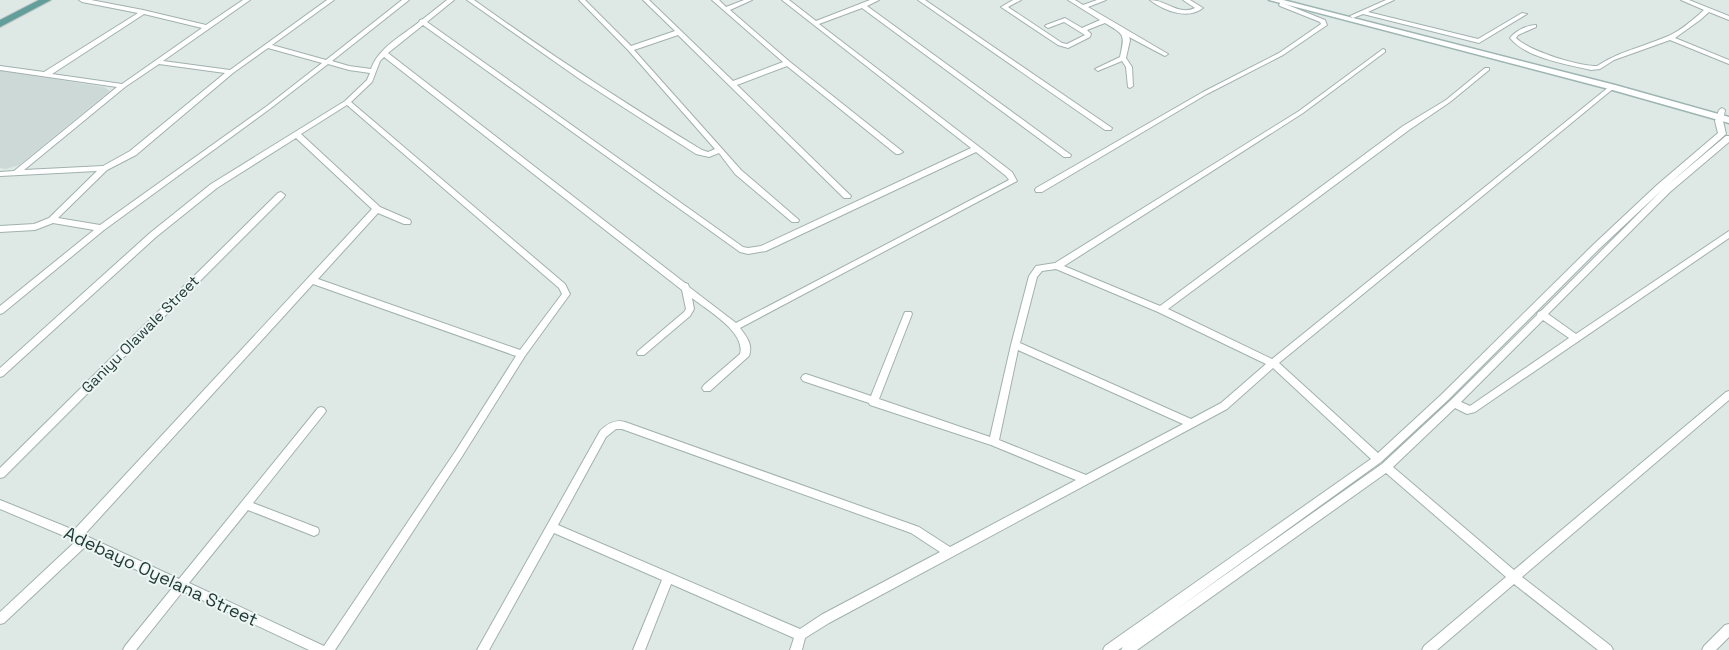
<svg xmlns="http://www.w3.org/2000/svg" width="1729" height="650" font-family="'Space Grotesk',sans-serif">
<rect width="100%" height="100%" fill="#dee9e6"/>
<polygon fill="#ccd9d6" points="0,70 104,87 110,91 19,165 6,169 0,168"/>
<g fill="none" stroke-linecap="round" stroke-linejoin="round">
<g stroke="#a1b1ae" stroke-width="2">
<g id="street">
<path d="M79,0H91L143,10L206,25L243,0H250L163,61L230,70L327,0H334L272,45L326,60L402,0H409L332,61L349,66L371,69C378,48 403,35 419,22L420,20L423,19L447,0H454L427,22L743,247L748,248L761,246L971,148L782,0H789L816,21L870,0H879L867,6L1071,155L1070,157H1064L862,8L819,24L1012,172L1017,181L740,328C747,337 753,345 749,356L710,391H704L702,388L704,385L740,354C746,332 707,310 692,298L694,309L690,316L644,355H638L637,353L638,351L684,312L686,309L682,290L384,57L380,61L372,82L351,102L565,284L570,294L525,356L461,458L335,650H309L183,591L136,650H123L125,646L173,587L86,546L4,623L0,624V612L76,541L0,509V500L74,530L372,209L296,138L217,188L156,237L3,376L0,377V368L150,233L211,184L345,101L367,80L370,73L349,70L328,64L271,108L104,230L3,313L0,314V306L94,230L53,223L35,230L0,232V226L34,224L49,218L97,171L0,176V172L14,171L117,87L0,70V66L44,72L138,13L82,2ZM144,14L202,28L122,84L52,74ZM423,25L740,252L748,254L766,251L976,152L1006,176L1009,180L736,323L689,287L688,284L685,283L388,53ZM268,48L322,63L267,106L100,225L58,218L107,170L136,155L233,73ZM159,64L225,73L130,151L103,166L24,170L125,87ZM347,105L559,288L562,294L520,350L318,279L378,213L404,224H410L411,222L410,220L380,207L301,134ZM313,284L516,356L455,452L324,646L189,583L248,510L314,536L318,534L319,531L318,528L253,503L324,414L326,411L324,408L321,407L318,408L179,579L84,535Z"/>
<path d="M467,0H474C548,53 624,103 702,150L708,152L715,149L628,50L579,0H585L631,46L675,31L643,0H649L733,81L783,62L712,0H719L726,7L744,0H752L730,10L790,62L903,152L899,154H896L787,66L737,85L851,196L850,198H844L678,35L634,50L741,170L799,220L798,222H792L735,174L719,153L709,157L696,154L581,80Z"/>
<polygon points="918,0 925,0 1112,128 1111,130 1105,130"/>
<path d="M1013,0H1021L1008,7L1062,43L1067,44L1085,35L1064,22L1048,28L1045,26L1046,25L1065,18L1082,28L1100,20L1068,0H1075L1083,5L1097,0H1106L1088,7L1168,54L1165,56L1163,55L1129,37L1130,40L1126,58L1132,67L1133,86L1130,88L1128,87L1126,67L1122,61L1100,70L1098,71L1095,69L1120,57C1125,34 1125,35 1105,23L1087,30L1091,34L1090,37L1068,48L1058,45L1001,7Z"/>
<path d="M1150,0C1166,0 1179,16 1195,8L1183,0H1190L1203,8C1188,20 1164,11 1150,0Z"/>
<polygon points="1386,0 1394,0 1368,12 1478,39 1522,13 1527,14 1479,43 1363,14 1353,18 1350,16"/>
<path d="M1681,0H1689L1729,16V20L1709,12L1700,20L1675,38L1729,60V64L1670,40L1614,60L1600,69L1591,70C1566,64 1526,58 1510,38C1515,31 1527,25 1536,25V27L1518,35L1516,38C1529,51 1578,66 1597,66C1618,52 1642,47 1666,37C1679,32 1693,20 1704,10Z"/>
<polygon points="1281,2 1285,2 1285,4 1325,20 1327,25 1283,55 1207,94 1042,192 1036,192 1035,190 1036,188 1203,92 1279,53 1321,24 1320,22 1280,6 1279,5"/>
<path d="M1383,49L1385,50V52L1303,113L1064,266L1160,306L1403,126L1446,100L1485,68H1489V70L1450,102L1409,130L1168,309L1272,359L1610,86H1614V88L1279,363L1378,453L1442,394L1593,245L1657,185L1718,133L1715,121L1719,110L1722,108L1725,110L1723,121L1726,134L1663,189L1599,249L1448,400L1381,462L1174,611L1382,464L1451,400L1537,315L1538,312L1541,311L1664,188L1726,136H1729V142L1670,192L1548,314L1576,334L1729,231V238L1475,412L1467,414L1455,408L1393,467L1514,570L1726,392L1729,391V400L1522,577L1611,646L1613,650H1598L1514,584L1437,650H1422L1424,646L1506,577L1386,473L1137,650H1121L1123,647L1118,650H1103L1105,646L1371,459L1273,368L1227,409L829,623L805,638L802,650H790L794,638L671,584L645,650H633L662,580L554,533L489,650H477L600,431C607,424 615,419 625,422L919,527L950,547L1076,480L991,445L870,405L869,403L803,381L801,378L803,375L806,374L871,396L904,314L905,312H911L912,314L879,399L990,437L1011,345L1029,276L1036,266L1055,263L1299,111ZM1056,269L1158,312L1266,364L1221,403L1191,419L1020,343L1037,277L1042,271ZM1543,320L1569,338L1470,406L1461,402ZM1018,350L1183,424L1086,475L999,440ZM616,429H622L911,533L940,552L821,615L800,629L558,525L606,437Z"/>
<polygon points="281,192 285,195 284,197 4,477 0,478 0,468 278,193"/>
<polygon points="1729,624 1729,637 1716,650 1702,650 1704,646 1725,625"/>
</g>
</g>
<g stroke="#9db5b1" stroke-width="3">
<polygon id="secondary" points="1269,0 1283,0 1615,85 1729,117 1729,123 1609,89"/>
</g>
<g stroke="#bcc4c3" stroke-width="2">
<polygon id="primary" points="39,0 51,0 0,27 0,20"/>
</g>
<use href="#street" fill="#fff" fill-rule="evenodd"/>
<use href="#secondary" fill="#fff" fill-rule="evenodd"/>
<use href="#primary" fill="#629f9a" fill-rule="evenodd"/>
</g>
<g text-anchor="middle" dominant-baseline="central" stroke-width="4" stroke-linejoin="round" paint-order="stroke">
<g font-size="15" fill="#1f3936" stroke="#eef6f4">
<text transform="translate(140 334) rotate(-45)">Ganiyu Olawale Street</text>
</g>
<g font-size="18" fill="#1f3936" stroke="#eef6f4">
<text transform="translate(161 576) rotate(25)">Adebayo Oyelana Street</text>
</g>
</g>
</svg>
